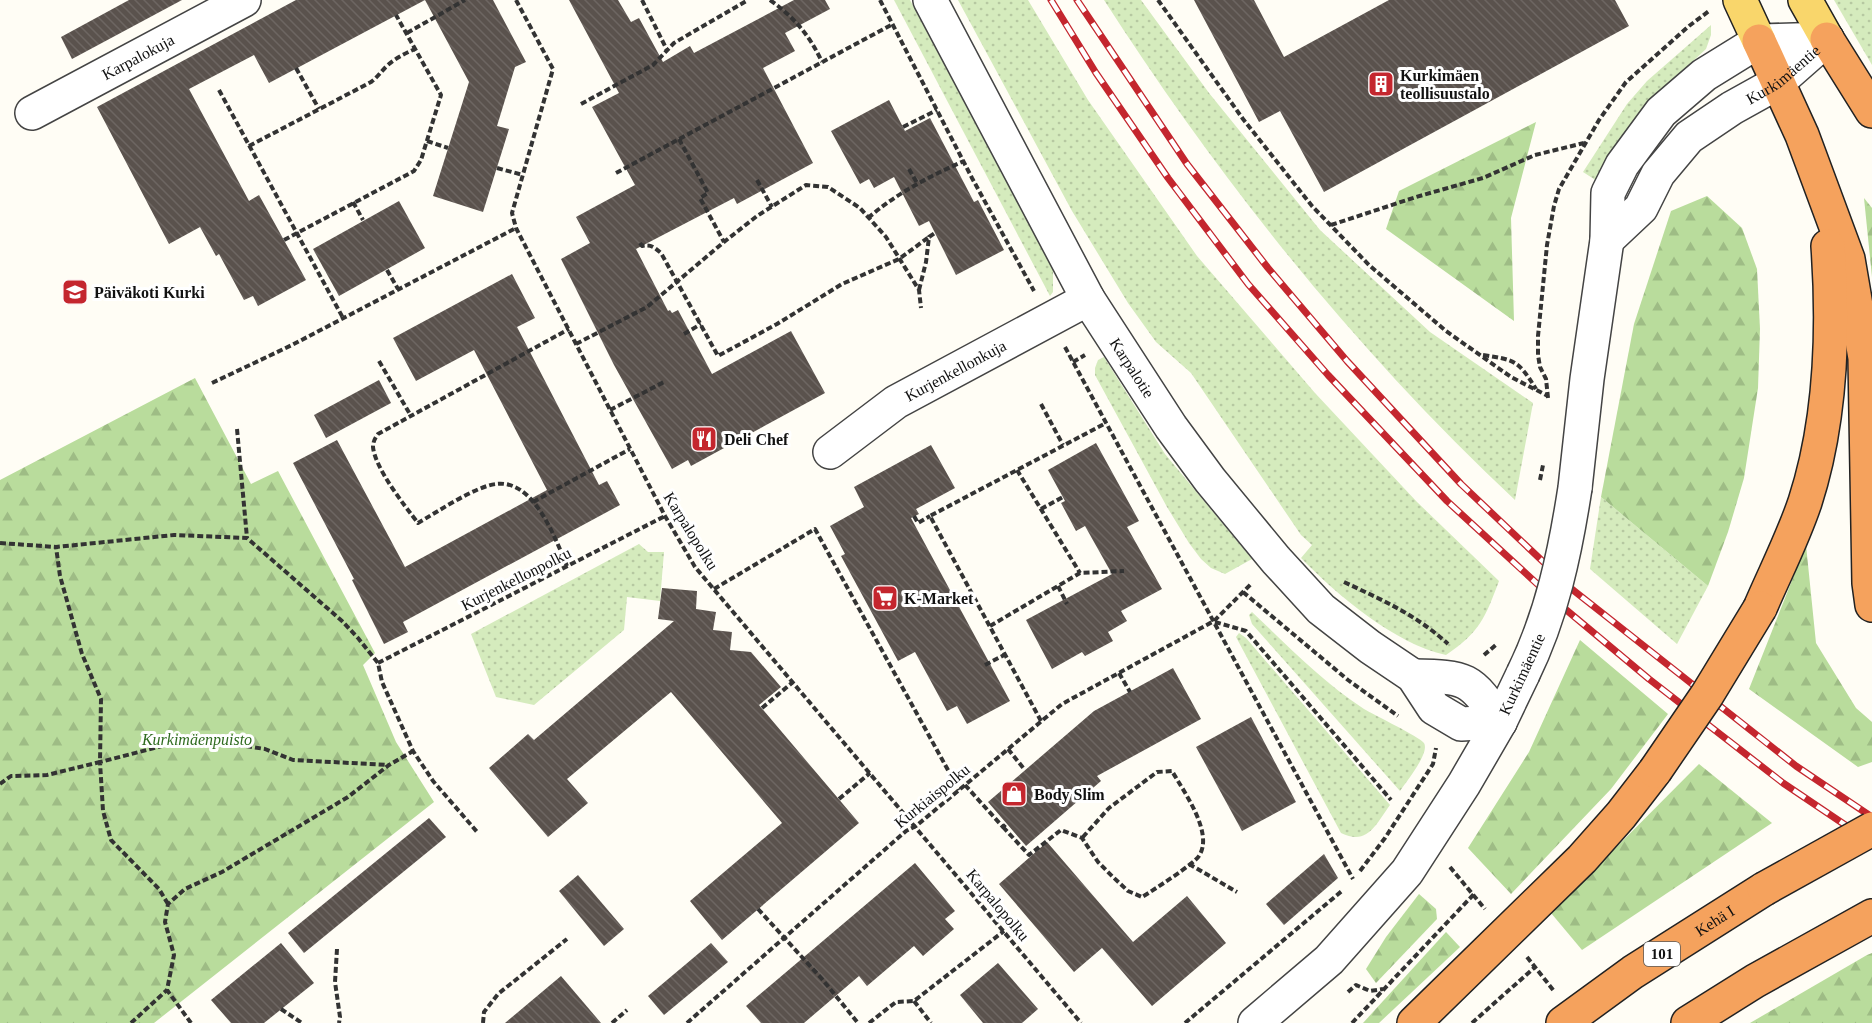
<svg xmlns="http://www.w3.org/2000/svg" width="1872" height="1023" font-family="Georgia,serif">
<defs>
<pattern id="grass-dots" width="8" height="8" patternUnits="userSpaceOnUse" patternTransform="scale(1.5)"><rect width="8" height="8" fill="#d5ebbd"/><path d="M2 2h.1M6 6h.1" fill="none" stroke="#b6c8a1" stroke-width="1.8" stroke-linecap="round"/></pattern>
<pattern id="forest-firs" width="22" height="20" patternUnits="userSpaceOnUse" patternTransform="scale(1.5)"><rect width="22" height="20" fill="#b9dc9c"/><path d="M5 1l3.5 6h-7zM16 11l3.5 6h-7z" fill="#9ebc85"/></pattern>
<pattern id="building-back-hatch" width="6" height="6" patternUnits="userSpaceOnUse" patternTransform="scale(1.5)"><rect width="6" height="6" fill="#5a524d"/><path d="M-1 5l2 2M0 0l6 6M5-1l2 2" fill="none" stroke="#6d6662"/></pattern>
</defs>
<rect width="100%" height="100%" fill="#fffdf5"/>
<g fill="url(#grass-dots)">
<polygon points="894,0 910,0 1053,270 1053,292 1050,296"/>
<path d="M958,0H1028L1088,100L1197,256L1315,393L1417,502L1499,581C1485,618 1480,632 1446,655C1395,644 1337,595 1301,558L1312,545L1301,535L1191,373L1156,342L1128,303L1072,211Z"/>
<path d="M1104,0H1141L1209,93L1320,230L1430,332L1533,403L1515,500C1357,352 1221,182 1104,0Z"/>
<polygon points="1834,0 1872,0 1872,65"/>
<polygon points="1711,25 1711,35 1706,49 1664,88 1597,181 1583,172 1627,104 1647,81"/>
<polygon points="1104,357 1165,454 1252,559 1225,574 1211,568 1201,559 1189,543 1167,507 1095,375 1095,368 1098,360"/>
<polygon points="1601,497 1708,586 1677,644 1590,569"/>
<polygon points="639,544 648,552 664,552 660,601 627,597 624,630 534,705 496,697 471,634"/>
<path d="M1252,612C1288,646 1323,682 1364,709C1374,715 1420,737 1424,743C1430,753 1406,782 1400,791L1252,624L1249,615Z"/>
<path d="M1239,633L1246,638L1390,805C1376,824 1368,846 1341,833L1236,637Z"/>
</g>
<g fill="url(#forest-firs)">
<polygon points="1536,122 1511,218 1514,321 1386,229 1399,191"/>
<polygon points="1707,196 1742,228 1757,269 1760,329 1758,388 1744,478 1728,532 1708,586 1601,497 1634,324 1671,211"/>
<polygon points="1864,198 1872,208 1872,277"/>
<polygon points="195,378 251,484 278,471 375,653 363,665 396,742 434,802 154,1023 0,1023 0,480"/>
<polygon points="1806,545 1816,643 1856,708 1872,722 1872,762 1858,767 1749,689"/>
<polygon points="1580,640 1668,714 1611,789 1511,894 1468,848 1529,752"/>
<polygon points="1699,764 1772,823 1582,950 1551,913"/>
<polygon points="1419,894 1436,909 1437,919 1376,983 1366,969 1386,937"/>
<polygon points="1446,932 1460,947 1379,1023 1363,1023"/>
<polygon points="1872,953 1872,1023 1750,1023 1867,955"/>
</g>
<g fill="url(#building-back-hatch)">
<polygon points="129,0 182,0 72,59 61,37"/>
<polygon points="296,0 425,0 269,83 254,55 189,89 249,201 259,195 306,280 258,306 253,296 244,300 219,254 216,256 200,227 169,244 97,107"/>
<polygon points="425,0 493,0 526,62 515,67 497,126 509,129 483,212 433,196 469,82"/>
<polygon points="569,0 618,0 631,22 639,18 663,62 690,46 694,53 794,0 825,0 830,9 785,33 795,51 763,68 813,163 737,204 734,198 636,249 668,311 670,310 672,313 678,310 712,374 791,331 825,393 691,466 688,460 672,469 614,365 561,259 590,243 576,217 635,185 592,107 619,93"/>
<polygon points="1194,0 1254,0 1284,57 1389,0 1615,0 1629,26 1324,192 1280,111 1259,122"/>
<polygon points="889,100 905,131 930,118 974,202 978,200 1004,250 956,275 929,221 919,226 894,177 874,188 869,179 860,184 831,131"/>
<polygon points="399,201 425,248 339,296 313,249"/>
<polygon points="512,274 535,318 517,327 599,485 607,481 620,505 403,622 408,632 384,644 352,580 354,579 293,463 337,440 405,567 547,490 474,350 416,381 393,338"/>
<polygon points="379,380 391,403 326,438 314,415"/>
<polygon points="1096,443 1139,521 1127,527 1162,589 1121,611 1127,621 1108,632 1113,641 1085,656 1082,652 1052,669 1026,620 1112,574 1085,526 1076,531 1061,503 1065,501 1048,470"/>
<polygon points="931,445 955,488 916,509 919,514 911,518 1010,701 967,724 957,706 947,711 915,652 898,661 841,556 845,554 830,526 864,507 854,487"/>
<polygon points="662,588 697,591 696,609 716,612 713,630 732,632 730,650 751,652 781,687 759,705 859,823 722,940 690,901 782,823 671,692 567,779 588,803 548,837 489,768 528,734 534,740 674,621 658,619"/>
<polygon points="1173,668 1201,719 1097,776 1101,781 1026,846 988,802 1094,711"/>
<polygon points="1251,717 1296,802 1242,831 1196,747"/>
<polygon points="429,818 446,837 304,953 288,933"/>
<polygon points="1047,842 1133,942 1187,896 1226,943 1152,1006 1102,948 1074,972 999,884"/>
<polygon points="1324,854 1338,878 1284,925 1266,904"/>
<polygon points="915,863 955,911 945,919 954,929 923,956 914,946 867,986 859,976 804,1023 761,1023 746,1006"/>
<polygon points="578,875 624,929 604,946 559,891"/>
<polygon points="281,943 314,983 264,1023 231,1023 211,1000"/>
<polygon points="711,943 728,962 664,1015 648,996"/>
<polygon points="998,963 1038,1009 1022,1023 983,1023 960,995"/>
<polygon points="561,976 601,1023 505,1023"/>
</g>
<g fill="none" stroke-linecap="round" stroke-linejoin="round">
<g stroke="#444" stroke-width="36">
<g id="minor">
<path id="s1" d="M930,0L1088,299L1171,427L1210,480L1276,560L1321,609L1370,647L1413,676L1434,708L1461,724L1500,722"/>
<path id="s2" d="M32,113L244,0"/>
<path id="s3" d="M1607,240L1641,208L1658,174L1689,137L1732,108L1777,83L1827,39"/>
<path id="s4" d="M830,452L896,402L1088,299"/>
<polyline points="1575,488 1587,379 1607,240 1608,193 1622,165 1661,112 1704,75 1759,41 1827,39"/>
<path d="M1413,676C1467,677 1470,677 1500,722"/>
<polyline points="1255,1023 1329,960 1407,872 1464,784 1500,722 1523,674"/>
</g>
</g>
<g stroke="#222" stroke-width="36">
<g id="major">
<polyline points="1740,0 1759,41"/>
<polyline points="1805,0 1827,39"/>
</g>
</g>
<g stroke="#222" stroke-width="36">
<g id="highway">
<polyline points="1827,39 1872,111"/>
<polyline points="1759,41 1802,135 1848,259 1865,358 1869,583 1872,605"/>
<path d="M1760,608C1775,573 1793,538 1805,502C1831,422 1834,330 1828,246"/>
<polyline points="1414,1023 1582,859 1621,815 1655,771"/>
<path id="s5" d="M1563,1023L1633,972L1764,889"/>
<polyline points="1688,1023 1755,981 1872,916"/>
</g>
</g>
<g stroke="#333" stroke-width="4" stroke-dasharray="6 3" stroke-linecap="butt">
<polyline points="516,0 553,69 512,213 516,228 665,516 695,567 1081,1023"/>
<polyline points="642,0 667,50"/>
<path d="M770,0C794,17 810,36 822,62"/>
<polyline points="880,0 972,178 1034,291"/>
<polyline points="1158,0 1243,119 1312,206 1369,265 1446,331 1511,377 1548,396"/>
<polyline points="407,33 465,0"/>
<polyline points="296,68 319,109"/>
<polyline points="219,90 343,318"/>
<polyline points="581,104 653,65 674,43 748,0"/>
<polyline points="903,127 937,110"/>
<polyline points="679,139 708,193 700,198 724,242"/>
<polyline points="427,141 448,148"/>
<path d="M249,146L371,82C378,77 382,70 389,64C396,58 406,53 415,49"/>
<polyline points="497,168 523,175"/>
<polyline points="909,169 917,183"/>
<polyline points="616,173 893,24"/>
<polyline points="757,180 772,207"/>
<polyline points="353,202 363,220"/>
<path d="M868,218C897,193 930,176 964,161"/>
<polyline points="1331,225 1416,197 1483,178 1535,155 1584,143"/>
<polyline points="284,240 414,171 421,160 441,95 396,15"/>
<path d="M640,243L642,246C651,244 654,247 661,253L718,356L777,324L842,284L899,259L929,237"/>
<polyline points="387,270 398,289"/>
<polyline points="919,290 926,262 929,237 935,233"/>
<polyline points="684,334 701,324"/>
<polyline points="576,344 647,307 724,242 757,216 806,185 828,187 860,208 886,237 919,290 921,308"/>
<polyline points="1065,347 1353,879"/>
<path d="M1483,355C1515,360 1518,360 1536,389"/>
<polyline points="379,361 411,416"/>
<polyline points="1073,362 1085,355"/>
<polyline points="212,383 292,345 516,228"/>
<polyline points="1548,398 1546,379 1540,367 1538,355 1538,336 1547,245 1554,206 1559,189 1599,120 1626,82 1689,26 1709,11"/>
<polyline points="1041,404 1063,445"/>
<polyline points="610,410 664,382"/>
<polyline points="237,429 247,538"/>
<polyline points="1017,470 1080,573"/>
<polyline points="533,502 630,449"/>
<polyline points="1041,509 1063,497"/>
<polyline points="914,516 918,523 930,516"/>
<polyline points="0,543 56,547 174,535 247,538 342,621 358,638 378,663 382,682 413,751 433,781 478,833"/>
<path d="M567,566C555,538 534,479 496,484C476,486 437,512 418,523C404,505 375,468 373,447C373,442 375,438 378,434L569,329"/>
<path d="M1344,582C1384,601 1415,614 1448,644"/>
<polyline points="1058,586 1067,604"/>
<polyline points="714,589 815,529 959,790"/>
<polyline points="1243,592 1348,680 1398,716"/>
<polyline points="1215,622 1246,631 1391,800"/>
<polyline points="990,626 1080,573 1124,571"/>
<polyline points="1484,655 1497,644"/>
<polyline points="378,663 665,516"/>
<polyline points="985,665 1006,654"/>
<polyline points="1119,673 1130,692"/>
<polyline points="762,708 793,682"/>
<polyline points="1041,721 930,516 1106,423"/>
<polyline points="1008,749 1025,770"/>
<polyline points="0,784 11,776 47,775 100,762 101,699 82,654 60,576 56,547"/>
<polyline points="965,785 1003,827 1007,823"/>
<polyline points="839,799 870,773"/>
<path d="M1003,827L1029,855L1061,830L1082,838L1098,862L1113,877L1128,891L1142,897C1152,891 1194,864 1199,856C1214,833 1184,792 1172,771L1157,772L1109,808L1082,838"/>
<polyline points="1189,864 1237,892"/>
<polyline points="1450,867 1485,909"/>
<polyline points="1360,871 1385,838 1433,764 1436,748"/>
<polyline points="168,904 159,889 111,840 103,811 100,762 193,738 265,749 293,760 389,765"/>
<polyline points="758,909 822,979 858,1023"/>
<polyline points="337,949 335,982 340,1017 339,1023"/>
<polyline points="1527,957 1554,991"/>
<polyline points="1348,992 1356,985 1370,991 1383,989"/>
<polyline points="914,1001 931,1023"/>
<polyline points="281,1009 302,1023"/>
<polyline points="131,1023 167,990"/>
<polyline points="191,1023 167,990 174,955 165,922 168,904 185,889 222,872 348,797 389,765 413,751"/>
<polyline points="483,1023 484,1012 498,994 567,939"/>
<polyline points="612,1023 627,1010"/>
<polyline points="687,1023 906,831 916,826 1062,704 1214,621 1252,583"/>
<polyline points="869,1023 896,1002 914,1001 1004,931"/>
<polyline points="1185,1023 1343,890"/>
<polyline points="1352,1023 1474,894"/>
<polyline points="1472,1023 1535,967"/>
</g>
<use href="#minor" stroke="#fff" stroke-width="33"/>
<use href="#major" stroke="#f9d66b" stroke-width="33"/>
<use href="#highway" stroke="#f5a25d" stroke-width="33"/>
<g stroke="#c4262e" stroke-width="7">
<g id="rail">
<polyline points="1051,0 1096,73 1168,178 1248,284 1328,375 1447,501 1558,603 1649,679 1783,783 1872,843"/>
<polyline points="1077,0 1187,164 1268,268 1347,361 1461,484 1573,590 1796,766 1872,817"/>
</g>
</g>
<use href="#rail" stroke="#fff" stroke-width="4.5" stroke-dasharray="14" stroke-linecap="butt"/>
<g stroke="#444" stroke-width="36" stroke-linecap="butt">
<path id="minor-bridge" d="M1523,674C1552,615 1565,553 1575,488"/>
</g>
<g stroke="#222" stroke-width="36" stroke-linecap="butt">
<g id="highway-bridge">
<polyline points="1655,771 1707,695 1760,608"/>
<polyline points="1764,889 1872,829"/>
</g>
</g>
<polyline stroke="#333" stroke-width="4" stroke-dasharray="6 3" stroke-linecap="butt" points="1540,480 1543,465"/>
<use href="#minor-bridge" stroke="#fff" stroke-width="33"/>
<use href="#highway-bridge" stroke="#f5a25d" stroke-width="33"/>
</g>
<defs>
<g id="building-square" transform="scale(1.35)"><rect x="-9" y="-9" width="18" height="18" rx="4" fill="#c4262e" stroke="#fff"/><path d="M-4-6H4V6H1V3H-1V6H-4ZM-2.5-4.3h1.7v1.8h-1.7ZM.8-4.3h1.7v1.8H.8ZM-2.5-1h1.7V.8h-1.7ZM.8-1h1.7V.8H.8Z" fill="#fff"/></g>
<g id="school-square" transform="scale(1.35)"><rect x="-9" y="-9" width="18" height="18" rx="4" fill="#c4262e" stroke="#fff"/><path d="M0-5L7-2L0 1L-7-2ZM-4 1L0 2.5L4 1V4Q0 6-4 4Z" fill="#fff"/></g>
<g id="restaurant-square" transform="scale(1.35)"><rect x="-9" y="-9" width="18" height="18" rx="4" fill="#c4262e" stroke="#fff"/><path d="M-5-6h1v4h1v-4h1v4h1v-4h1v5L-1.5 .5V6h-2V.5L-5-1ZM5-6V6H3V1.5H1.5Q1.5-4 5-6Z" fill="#fff"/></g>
<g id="supermarket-square" transform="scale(1.35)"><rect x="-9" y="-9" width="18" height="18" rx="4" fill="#c4262e" stroke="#fff"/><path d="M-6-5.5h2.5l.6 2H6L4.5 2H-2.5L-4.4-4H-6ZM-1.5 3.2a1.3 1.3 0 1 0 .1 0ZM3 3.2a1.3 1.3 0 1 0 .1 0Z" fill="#fff"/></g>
<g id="shop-square" transform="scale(1.35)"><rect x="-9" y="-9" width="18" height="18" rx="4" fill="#c4262e" stroke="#fff"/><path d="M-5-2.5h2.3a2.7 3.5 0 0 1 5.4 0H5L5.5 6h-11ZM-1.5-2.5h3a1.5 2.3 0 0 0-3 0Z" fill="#fff"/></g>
</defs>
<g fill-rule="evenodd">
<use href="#building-square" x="1381" y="84"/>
<use href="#school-square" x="75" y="292"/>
<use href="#restaurant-square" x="704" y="439"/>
<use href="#supermarket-square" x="885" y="598"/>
<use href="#shop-square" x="1014" y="794"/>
</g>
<g text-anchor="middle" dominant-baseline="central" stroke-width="6" stroke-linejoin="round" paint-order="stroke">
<rect fill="#fff" stroke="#585858" stroke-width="1.5" x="1644" y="942" width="36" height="24" rx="4.5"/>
<g font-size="15" font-weight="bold" fill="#111">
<text x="1662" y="954">101</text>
</g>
<g font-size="16" fill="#111" stroke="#fff">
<text stroke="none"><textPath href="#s2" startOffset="120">Karpalokuja</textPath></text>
<text stroke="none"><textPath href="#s3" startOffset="246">Kurkimäentie</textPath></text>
<text stroke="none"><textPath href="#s1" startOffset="420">Karpalotie</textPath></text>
<text stroke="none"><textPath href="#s4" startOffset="150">Kurjenkellonkuja</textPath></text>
<text transform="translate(691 531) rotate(58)">Karpalopolku</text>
<text transform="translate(516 579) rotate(-27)">Kurjenkellonpolku</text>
<text transform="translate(1522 674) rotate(-65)">Kurkimäentie</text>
<text transform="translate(932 796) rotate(-39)">Kurkiaispolku</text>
<text transform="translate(998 905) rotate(50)">Karpalopolku</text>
<text stroke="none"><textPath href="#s5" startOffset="183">Kehä I</textPath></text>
</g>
<g font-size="16" font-weight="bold" fill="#111" stroke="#fff" text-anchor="start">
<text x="1400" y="75">Kurkimäen<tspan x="1400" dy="18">teollisuustalo</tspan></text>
<text x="94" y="292">Päiväkoti Kurki</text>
<text x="724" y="439">Deli Chef</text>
<text x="904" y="598">K-Market</text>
<text x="1034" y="794">Body Slim</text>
</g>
<g font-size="16" font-style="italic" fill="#2f6b1f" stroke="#fff">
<text x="197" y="739">Kurkimäenpuisto</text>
</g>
</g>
</svg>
